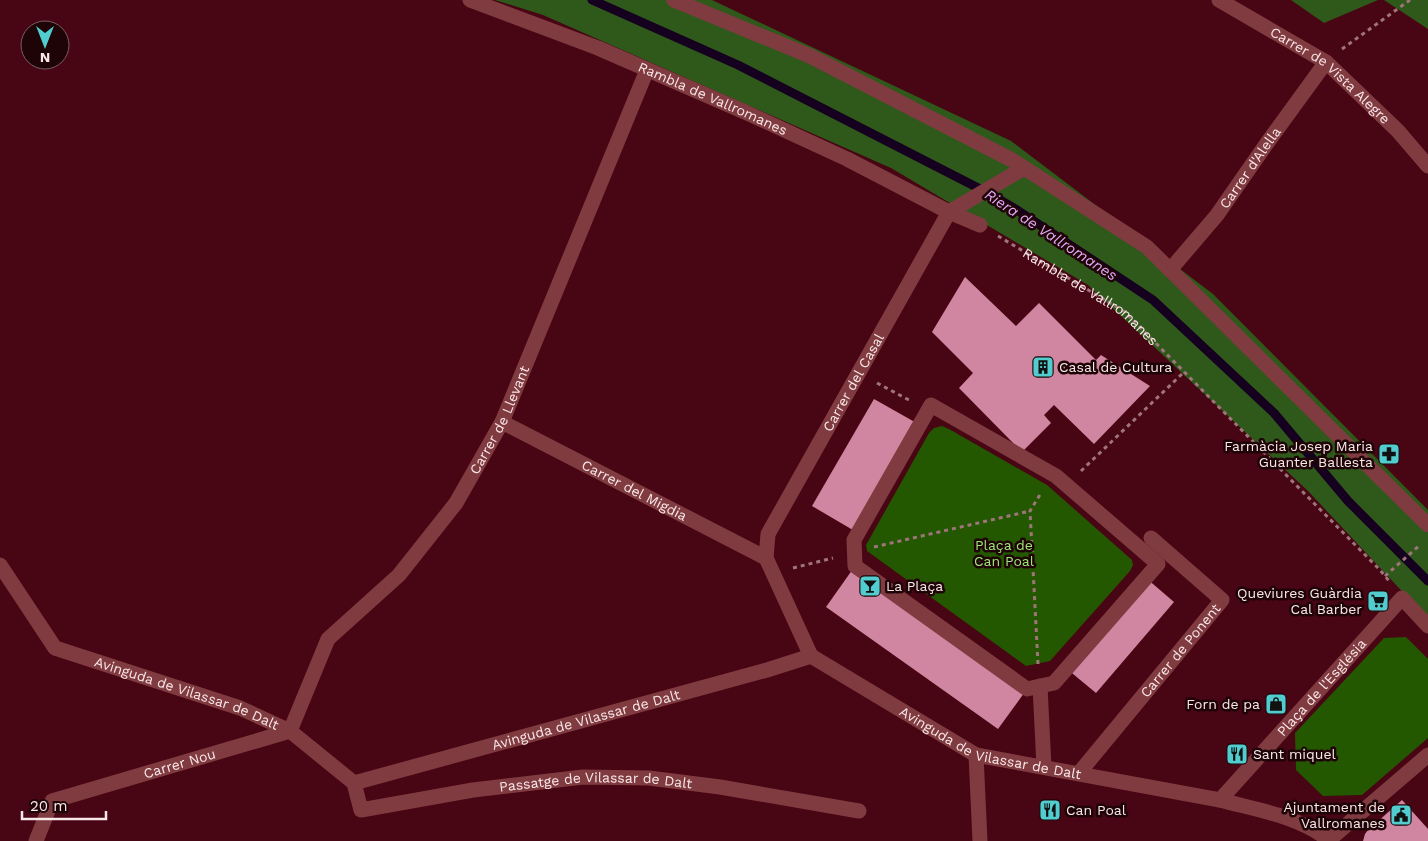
<svg xmlns="http://www.w3.org/2000/svg" width="1428" height="841" font-family="'Work Sans',sans-serif">
<rect width="100%" height="100%" fill="#480513"/>
<g fill="#245800">
<polygon points="942,426 949,429 1047,485 1132,560 1133,565 1130,571 1050,661 1026,666 867,551 866,545 929,433 934,428"/>
<polygon points="1406,637 1428,659 1428,738 1362,795 1323,796 1296,770 1295,733 1384,638"/>
</g>
<g fill="#2f591a">
<polygon points="495,0 712,0 1011,141 1213,294 1428,510 1428,619 1308,491 1088,285 891,168 543,15"/>
<polygon points="1291,0 1378,0 1324,23"/>
<polygon points="1384,0 1428,0 1428,29"/>
</g>
<g fill="none" stroke-linecap="round" stroke-linejoin="round">
<polyline stroke="#16001f" stroke-width="9" points="592,0 738,65 988,193 1017,210 1153,300 1274,413 1348,501 1428,581"/>
</g>
<g fill="#d086a1">
<polygon points="965,277 1016,326 1039,303 1096,360 1101,355 1150,386 1094,444 1054,405 1044,415 1051,423 1022,452 959,388 973,373 932,332"/>
<polygon points="874,399 920,425 858,533 812,506"/>
<polygon points="855,566 1027,689 998,729 826,607"/>
<polygon points="1146,578 1174,602 1096,693 1067,669"/>
<polygon points="1402,800 1428,829 1428,841 1363,841 1365,834 1368,830"/>
</g>
<g fill="none" stroke-linecap="round" stroke-linejoin="round">
<g stroke="#9f757c" stroke-width="3" stroke-dasharray="4 4" stroke-linecap="butt">
<polyline points="1342,49 1410,0"/>
<path id="s1" d="M998,236L1125,312L1380,570L1390,582"/>
<polyline points="877,383 909,400"/>
<polyline points="1081,471 1184,372"/>
<polyline points="874,547 1030,511"/>
<polyline points="793,568 833,558"/>
<polyline points="1385,576 1420,545"/>
<polyline points="1038,664 1030,511 1041,493"/>
</g>
<g stroke="#803b41" stroke-width="15">
<polygon points="931,405 1056,476 1158,564 1054,683 1027,689 855,566 854,540"/>
<polyline points="1040,686 1044,767"/>
</g>
<g stroke="#803b41" stroke-width="15">
<path id="s2" d="M470,0L598,48L745,112L847,159L949,212L980,225"/>
<path id="s3" d="M1219,0L1326,62L1398,131L1428,166"/>
<polyline points="949,212 1024,168"/>
<path id="s4" d="M1170,270L1217,215L1267,143L1326,62"/>
<path id="s5" d="M502,422L766,558"/>
<path id="s6" d="M766,558L768,534L949,212"/>
<polyline points="766,558 811,656"/>
<path id="s7" d="M0,565L55,648L240,708L290,731L354,783L767,670L811,656L976,755L1220,800"/>
<polyline points="976,755 980,841"/>
<path id="s8" d="M1079,773L1222,600L1151,538"/>
<path id="s9" d="M354,783L361,810L473,790L583,777L649,778L720,787L859,811"/>
<polyline points="1329,840 1428,755"/>
<path id="s10" d="M36,841L52,801L290,731L328,639L399,575L456,503L502,422L647,70"/>
<path id="s11" d="M1330,841C1299,816 1257,810 1220,800L1402,598L1428,626"/>
</g>
<polyline stroke="#803b41" stroke-width="15" points="674,0 810,56 1012,160 1147,247 1428,525"/>
</g>
<defs>
<g id="building-square" transform="scale(1.125)"><rect x="-9" y="-9" width="18" height="18" rx="4" fill="#52cdcf" stroke="#1e0406"/><path d="M-4-6H4V6H1V3H-1V6H-4ZM-2.5-4.3h1.7v1.8h-1.7ZM.8-4.3h1.7v1.8H.8ZM-2.5-1h1.7V.8h-1.7ZM.8-1h1.7V.8H.8Z" fill="#111"/></g>
<g id="pharmacy-square" transform="scale(1.125)"><rect x="-9" y="-9" width="18" height="18" rx="4" fill="#52cdcf" stroke="#1e0406"/><path d="M-2-6h4v4h4v4h-4v4h-4v-4h-4v-4h4Z" fill="#111"/></g>
<g id="bar-square" transform="scale(1.125)"><rect x="-9" y="-9" width="18" height="18" rx="4" fill="#52cdcf" stroke="#1e0406"/><path d="M-6-5H6L.8 .8V4.5H3.5V6h-7V4.5H-.8V.8Z" fill="#111"/></g>
<g id="supermarket-square" transform="scale(1.125)"><rect x="-9" y="-9" width="18" height="18" rx="4" fill="#52cdcf" stroke="#1e0406"/><path d="M-6-5.5h2.5l.6 2H6L4.5 2H-2.5L-4.4-4H-6ZM-1.5 3.2a1.3 1.3 0 1 0 .1 0ZM3 3.2a1.3 1.3 0 1 0 .1 0Z" fill="#111"/></g>
<g id="shop-square" transform="scale(1.125)"><rect x="-9" y="-9" width="18" height="18" rx="4" fill="#52cdcf" stroke="#1e0406"/><path d="M-5-2.5h2.3a2.7 3.5 0 0 1 5.4 0H5L5.5 6h-11ZM-1.5-2.5h3a1.5 2.3 0 0 0-3 0Z" fill="#111"/></g>
<g id="restaurant-square" transform="scale(1.125)"><rect x="-9" y="-9" width="18" height="18" rx="4" fill="#52cdcf" stroke="#1e0406"/><path d="M-5-6h1v4h1v-4h1v4h1v-4h1v5L-1.5 .5V6h-2V.5L-5-1ZM5-6V6H3V1.5H1.5Q1.5-4 5-6Z" fill="#111"/></g>
<g id="civic-square" transform="scale(1.125)"><rect x="-9" y="-9" width="18" height="18" rx="4" fill="#52cdcf" stroke="#1e0406"/><path d="M-.6-6.5H3V-4.5H.6V-3L4-1V1h2V6H-6V1h2V-1L-.6-3ZM-1.2 2.5V6h2.4V2.5Z" fill="#111"/></g>
</defs>
<g fill-rule="evenodd">
<use href="#building-square" x="1043" y="367"/>
<use href="#pharmacy-square" x="1389" y="454"/>
<use href="#bar-square" x="870" y="586"/>
<use href="#supermarket-square" x="1378" y="601"/>
<use href="#shop-square" x="1276" y="704"/>
<use href="#restaurant-square" x="1237" y="754"/>
<use href="#restaurant-square" x="1050" y="810"/>
<use href="#civic-square" x="1401" y="815"/>
</g>
<g text-anchor="middle" dominant-baseline="central" stroke-width="5" stroke-linejoin="round" paint-order="stroke">
<g font-size="14" fill="#f9e8e8" stroke="#1e0406">
<text stroke="none"><textPath href="#s3" startOffset="135">Carrer de Vista Alegre</textPath></text>
<text stroke="none"><textPath href="#s2" startOffset="262">Rambla de Vallromanes</textPath></text>
<text stroke="none"><textPath href="#s4" startOffset="130">Carrer d'Alella</textPath></text>
<text stroke="none"><textPath href="#s1" startOffset="111">Rambla de Vallromanes</textPath></text>
<text stroke="none"><textPath href="#s6" startOffset="198">Carrer del Casal</textPath></text>
<text stroke="none"><textPath href="#s10" startOffset="672">Carrer de Llevant</textPath></text>
<text stroke="none"><textPath href="#s5" startOffset="149">Carrer del Migdia</textPath></text>
<text stroke="none"><textPath href="#s8" startOffset="159">Carrer de Ponent</textPath></text>
<text stroke="none"><textPath href="#s11" startOffset="270">Plaça de l'Església</textPath></text>
<text stroke="none"><textPath href="#s7" startOffset="239">Avinguda de Vilassar de Dalt</textPath></text>
<text stroke="none"><textPath href="#s7" startOffset="672">Avinguda de Vilassar de Dalt</textPath></text>
<text stroke="none"><textPath href="#s7" startOffset="1108">Avinguda de Vilassar de Dalt</textPath></text>
<text stroke="none"><textPath href="#s10" startOffset="176">Carrer Nou</textPath></text>
<text stroke="none"><textPath href="#s9" startOffset="265">Passatge de Vilassar de Dalt</textPath></text>
</g>
<g font-size="14" fill="#f9e8e8" stroke="#1e0406" text-anchor="start">
<text x="1059" y="367">Casal de Cultura</text>
<text x="1373" y="446" text-anchor="end">Farmàcia Josep Maria<tspan x="1373" dy="16">Guanter Ballesta</tspan></text>
<text x="886" y="586">La Plaça</text>
<text x="1362" y="593" text-anchor="end">Queviures Guàrdia<tspan x="1362" dy="16">Cal Barber</tspan></text>
<text x="1260" y="704" text-anchor="end">Forn de pa</text>
<text x="1253" y="754">Sant miquel</text>
<text x="1385" y="807" text-anchor="end">Ajuntament de<tspan x="1385" dy="16">Vallromanes</tspan></text>
<text x="1066" y="810">Can Poal</text>
</g>
<g font-size="14" fill="#9ce87b" stroke="#1e0406">
<text x="1004" y="545">Plaça de<tspan x="1004" dy="16">Can Poal</tspan></text>
</g>
<g font-size="15" font-style="italic" fill="#e4a8f9" stroke="#1e0406">
<text transform="translate(1051 235) rotate(33)">Riera de Vallromanes</text>
</g>
</g>
<g transform="translate(45 45) rotate(180)"><circle r="24" fill="#1e0406" stroke="#765f60"/>
<path d="M0-4L9 19L0 12L-9 19Z" fill="#52cdcf"/>
<text y="-8" font-size="14" font-weight="bold" text-anchor="middle" fill="#f9e8e8">N</text>
</g>
<path d="M22 811v8h84v-8" fill="none" stroke="#f9e8e8" stroke-width="2.5"/>
<text x="30" y="811" font-size="15" fill="#f9e8e8" stroke="#1e0406" stroke-width="4" paint-order="stroke">20 m</text>
</svg>
